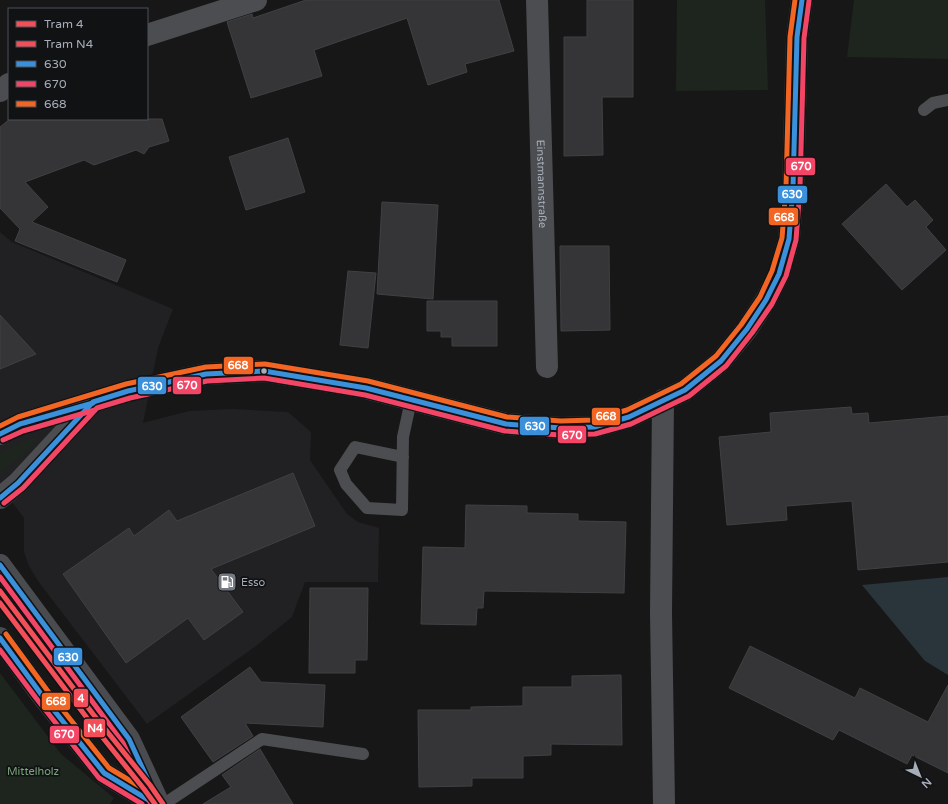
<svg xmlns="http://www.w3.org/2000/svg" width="948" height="804" font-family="'Varela Round',sans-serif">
<rect width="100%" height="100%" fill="#171718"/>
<polygon fill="#212124" points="0,232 12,242 173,309 158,348 143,423 189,411 232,409 288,412 311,432 310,460 347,514 358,522 379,528 378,582 305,582 292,617 256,646 147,724 38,581 29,566 24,552 24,518 0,486"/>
<g fill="#1d251e">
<polygon points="677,0 765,0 768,90 676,91"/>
<polygon points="854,0 948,0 948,59 847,57"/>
<polygon points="35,438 37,442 36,443 0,474 0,452 30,439"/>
<polygon points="0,673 61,754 114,798 110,804 0,804"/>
</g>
<polygon fill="#29343b" points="948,577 948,675 925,661 862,585"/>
<g fill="#353537" stroke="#404144">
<polygon points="306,0 499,0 514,51 465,64 467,72 428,85 407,18 314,50 322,76 251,98 227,22 252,14 253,18"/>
<polygon points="587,0 633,0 633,97 602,97 603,155 564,156 564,37 587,37"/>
<polygon points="10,119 162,119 169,141 149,147 144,154 136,150 94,165 84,160 25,182 48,207 32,222 126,260 117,282 15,241 20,229 0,208 0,127"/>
<polygon points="288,138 305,192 246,210 229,157"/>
<polygon points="886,184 907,207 915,200 933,220 926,227 946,250 902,290 842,224"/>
<polygon points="382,202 438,205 433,299 377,294"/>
<polygon points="560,246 609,246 610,330 561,331"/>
<polygon points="348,271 376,273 368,348 340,345"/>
<polygon points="427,301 497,301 497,346 452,346 452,337 441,337 441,331 427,331"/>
<polygon points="0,315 36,354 0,369"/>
<polygon points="851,407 852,414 868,413 869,423 948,416 948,562 858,570 852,501 786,506 787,520 727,525 719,437 771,432 770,413"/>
<polygon points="293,473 315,526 211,569 243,612 204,640 188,618 126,663 63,574 129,528 134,536 169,510 177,521"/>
<polygon points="466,505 527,506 527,513 578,514 578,521 626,522 624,593 484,591 483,608 477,608 476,625 421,624 423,547 465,548"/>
<polygon points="310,588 368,588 367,660 355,660 355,673 309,673"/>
<polygon points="750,646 855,698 860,688 928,722 948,685 948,773 912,755 907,764 839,730 833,740 729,688"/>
<polygon points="250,667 261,682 325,685 323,727 245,723 253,736 213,762 181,717"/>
<polygon points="621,675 622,745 551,744 551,755 523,756 523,778 472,778 472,786 419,787 418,710 471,710 471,707 523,706 523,687 572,687 572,676"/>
<polygon points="260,749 293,804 203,804 231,787 222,775"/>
</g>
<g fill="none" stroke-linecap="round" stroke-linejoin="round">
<g stroke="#4b4d51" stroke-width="12">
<polyline points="924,110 933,103 948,100"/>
<polyline points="403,457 355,447 340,470 346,484 367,508 402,510 403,437 411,400"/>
<polyline points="164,804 262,739 363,754"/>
</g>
<g stroke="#4b4d51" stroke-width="22">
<path id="s1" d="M537,0L547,367"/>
<polyline points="147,35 256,0"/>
<polyline points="0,91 9,84"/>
<polyline points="663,400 661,613 664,804"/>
<polyline points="0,434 20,424 128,391 206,374 264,371 366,388 506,424 561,428 594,427 629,417 685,390 721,361 747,329 766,300 779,274 789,239 793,187 797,37 802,0"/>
<polyline points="0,498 18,483 92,403"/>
</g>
<g stroke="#4a4b4f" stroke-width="22">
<polyline points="0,565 129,739 159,804"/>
<polyline points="0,638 41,694 104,773 155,804"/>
</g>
<g stroke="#111214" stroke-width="8">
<g id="bus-1">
<polyline points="0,434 20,424 93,403"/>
<polyline points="0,498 18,483 93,402 128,391 206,374 264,371 366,388 506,424 561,428 594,427 629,417 685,390 721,361 747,329 766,300 779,274 789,239 793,187 797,37 802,0"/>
<polyline points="0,565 129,739 159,804"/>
<polyline points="0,638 41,694 104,773 155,804"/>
</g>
</g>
<g stroke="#111214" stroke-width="8">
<g id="bus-2">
<polyline points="3,440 23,431 95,410"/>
<polyline points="4,503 23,488 97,408 130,398 207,381 264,378 365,395 505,431 560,435 595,434 631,424 689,396 726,366 752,333 772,304 786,276 796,240 800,187 804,38 809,1"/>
<polyline points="0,577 123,743 151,804"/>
<polyline points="0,650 36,698 99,778 142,804"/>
</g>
</g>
<g stroke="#111214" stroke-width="8">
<g id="bus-3">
<polyline points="0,426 18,417 126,384 206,367 265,364 368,381 507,417 561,421 593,420 627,410 681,384 716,356 741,325 760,297 772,271 782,238 786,187 790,37 795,0"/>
<polyline points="6,634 47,690 109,768 159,798"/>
</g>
</g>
<use href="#bus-1" stroke="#3a90db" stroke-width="5"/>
<use href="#bus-2" stroke="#f34667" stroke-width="5"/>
<use href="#bus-3" stroke="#f26522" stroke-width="5"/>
<g stroke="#111214" stroke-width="8">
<polyline id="tram-1" points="0,591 93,714 150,785 163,804"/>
</g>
<g stroke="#111214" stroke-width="8">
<polyline id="tram-2" points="0,603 87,718 144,789 155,804"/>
</g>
<use href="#tram-1" stroke="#f44f59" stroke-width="5"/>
<use href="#tram-2" stroke="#f44f59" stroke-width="5"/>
</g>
<defs>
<g id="fuel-square" transform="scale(1)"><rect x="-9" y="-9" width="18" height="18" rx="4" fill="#757981" stroke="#111214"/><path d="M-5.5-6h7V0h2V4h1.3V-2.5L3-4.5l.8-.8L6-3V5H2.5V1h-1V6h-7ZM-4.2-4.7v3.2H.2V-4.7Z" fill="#fff"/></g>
</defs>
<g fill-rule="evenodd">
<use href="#fuel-square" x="227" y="582"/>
</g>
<circle fill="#a7aeba" stroke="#111214" stroke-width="1.5" cx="264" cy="371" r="3.5"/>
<g text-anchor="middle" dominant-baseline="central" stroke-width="3.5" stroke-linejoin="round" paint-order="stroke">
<g font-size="11" fill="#a7aeba" stroke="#111214">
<text stroke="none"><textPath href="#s1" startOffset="184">Einstmannstraße</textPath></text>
</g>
<g font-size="11" fill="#a7aeba" stroke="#111214" text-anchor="start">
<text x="241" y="582">Esso</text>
</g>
<g font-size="11" fill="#7da67d" stroke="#111214">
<text x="33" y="771">Mittelholz</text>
</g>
</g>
<g stroke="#111214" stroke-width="1.5">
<rect x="785" y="157" width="31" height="19" rx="4" fill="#f34667"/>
<rect x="777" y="185" width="31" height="19" rx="4" fill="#3a90db"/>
<rect x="768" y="207" width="31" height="19" rx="4" fill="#f26522"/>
<rect x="223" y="356" width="31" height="19" rx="4" fill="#f26522"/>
<rect x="172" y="376" width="30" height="19" rx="4" fill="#f34667"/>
<rect x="137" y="376" width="30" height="19" rx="4" fill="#3a90db"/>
<rect x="591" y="407" width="30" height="19" rx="4" fill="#f26522"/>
<rect x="519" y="416" width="31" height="20" rx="4" fill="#3a90db"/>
<rect x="557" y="425" width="30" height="19" rx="4" fill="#f34667"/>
<rect x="53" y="647" width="30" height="19" rx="4" fill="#3a90db"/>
<rect x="73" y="688" width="16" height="20" rx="4" fill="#f44f59"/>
<rect x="41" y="692" width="30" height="19" rx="4" fill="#f26522"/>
<rect x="83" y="718" width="23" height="20" rx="4" fill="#f44f59"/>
<rect x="49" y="725" width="31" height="19" rx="4" fill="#f34667"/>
</g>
<g font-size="11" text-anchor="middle" font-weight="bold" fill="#fff">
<text x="801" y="170">670</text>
<text x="792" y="198">630</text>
<text x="784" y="221">668</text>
<text x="238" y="369">668</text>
<text x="187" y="389">670</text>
<text x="152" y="390">630</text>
<text x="606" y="420">668</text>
<text x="535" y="430">630</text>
<text x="572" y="439">670</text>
<text x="68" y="661">630</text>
<text x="81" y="702">4</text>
<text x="56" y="705">668</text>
<text x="95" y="732">N4</text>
<text x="64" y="738">670</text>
</g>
<rect x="8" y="8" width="140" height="112" fill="#111214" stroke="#4d5056"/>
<rect x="16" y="21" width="20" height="6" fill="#f44f59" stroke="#4d5056"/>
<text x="44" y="28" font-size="12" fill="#a7aeba">Tram 4</text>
<rect x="16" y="41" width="20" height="6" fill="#f44f59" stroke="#4d5056"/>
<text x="44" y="48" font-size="12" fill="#a7aeba">Tram N4</text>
<rect x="16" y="61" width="20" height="6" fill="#3a90db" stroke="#4d5056"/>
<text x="44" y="68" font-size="12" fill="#a7aeba">630</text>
<rect x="16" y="81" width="20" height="6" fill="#f34667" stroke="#4d5056"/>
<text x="44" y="88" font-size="12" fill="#a7aeba">670</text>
<rect x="16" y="101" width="20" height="6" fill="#f26522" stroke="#4d5056"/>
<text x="44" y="108" font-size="12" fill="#a7aeba">668</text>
<g transform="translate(920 776) rotate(137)" stroke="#111214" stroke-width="3" paint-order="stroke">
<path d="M0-3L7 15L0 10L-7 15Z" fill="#a7aeba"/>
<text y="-6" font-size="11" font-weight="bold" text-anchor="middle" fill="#a7aeba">N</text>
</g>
</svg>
